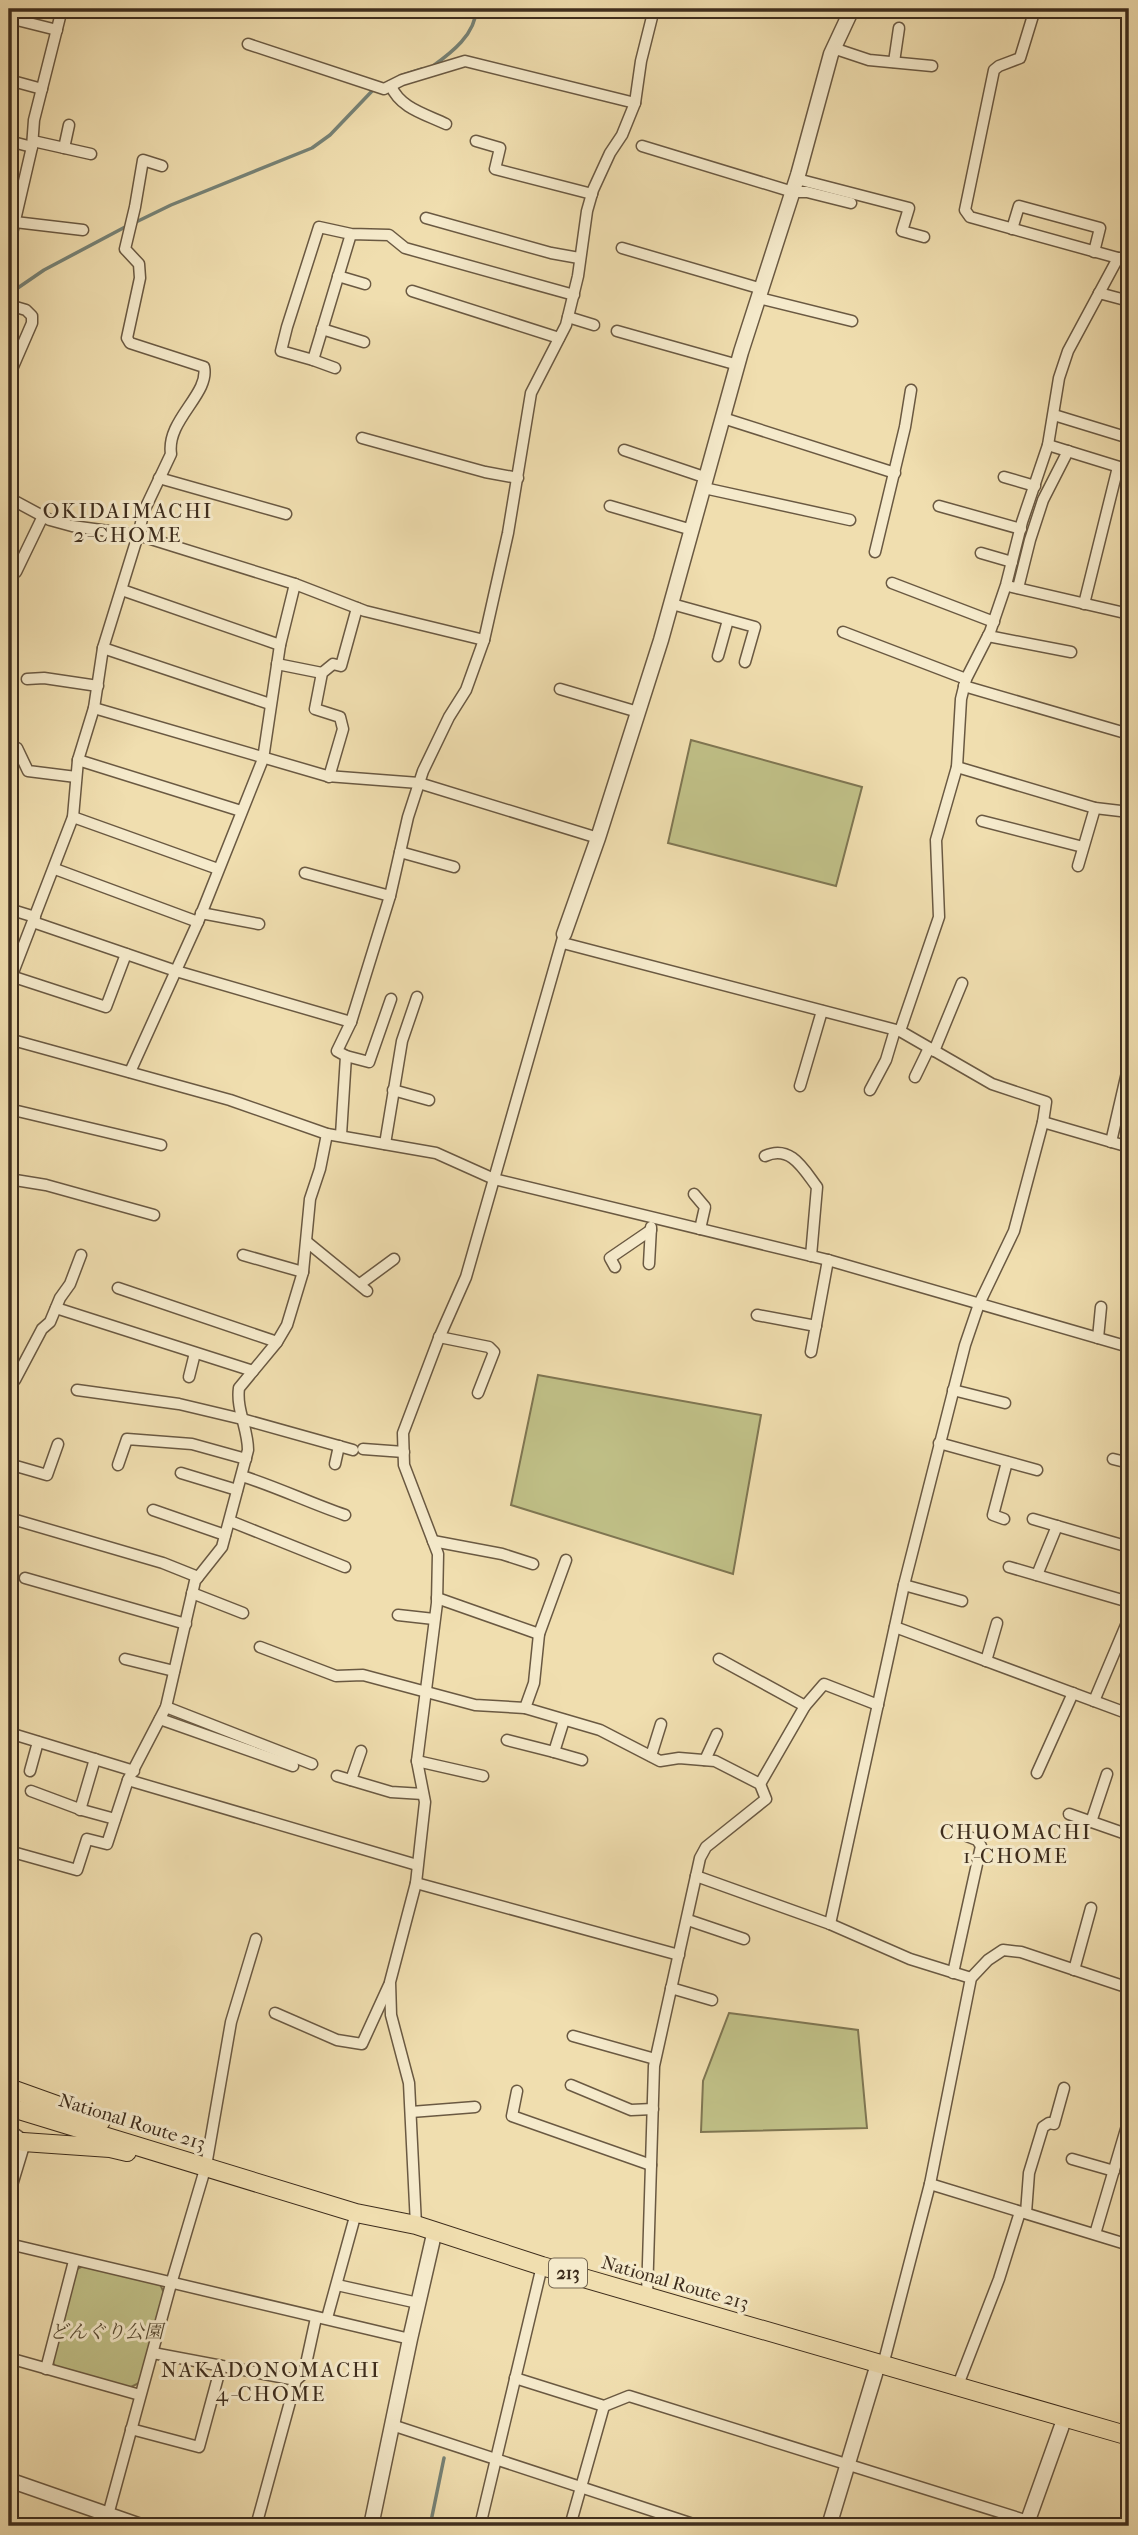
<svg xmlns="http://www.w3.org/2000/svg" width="1138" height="2535" font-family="'IM FELL French Canon','Noto Serif JP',serif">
<rect width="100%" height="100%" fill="#f0deaf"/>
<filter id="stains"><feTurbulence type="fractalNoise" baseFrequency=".00286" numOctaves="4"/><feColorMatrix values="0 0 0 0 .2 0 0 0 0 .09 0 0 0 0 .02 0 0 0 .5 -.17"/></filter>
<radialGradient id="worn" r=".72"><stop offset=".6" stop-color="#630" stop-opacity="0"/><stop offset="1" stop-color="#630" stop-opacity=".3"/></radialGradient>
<g fill="#c0c087" stroke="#7f7652" stroke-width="2">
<polygon points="691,740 862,787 836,886 668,843"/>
<polygon points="538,1375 761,1415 733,1574 511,1505"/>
<polygon points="729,2013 858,2030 867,2128 701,2132 703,2081"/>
<polygon points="85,2265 160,2284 164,2293 139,2383 129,2388 55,2367 51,2357 77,2269"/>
</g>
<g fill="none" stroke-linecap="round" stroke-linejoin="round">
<g stroke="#768276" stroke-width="3.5">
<path d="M433,66C451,53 476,34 476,9"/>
<polyline points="400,76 422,69"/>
<polyline points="134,223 171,205 312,148 330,135 374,89"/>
<polyline points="9,294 44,270 127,226"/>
<polyline points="430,2526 444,2458"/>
</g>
<g stroke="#6a5942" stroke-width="13">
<g id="minor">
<polyline points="1035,9 1020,58 999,66 994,70 965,210 970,217 1118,258 1129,258"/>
<polyline points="9,18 57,30"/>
<polyline points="248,44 384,89 402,80 465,61 635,103"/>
<polyline points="833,48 869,60 932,66"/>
<polyline points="894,62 899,28"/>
<polyline points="9,80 42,89"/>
<path d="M391,86C400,108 425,114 446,124"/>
<polyline points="9,141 32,147"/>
<polyline points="33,141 91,154"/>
<polyline points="476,141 500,148 495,169 592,194"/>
<polyline points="642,146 793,192 807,192 851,203"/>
<polyline points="64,148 69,125"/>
<path d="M162,166L143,160L135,207L125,249L139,264L140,278L127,338L130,343L204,367C210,394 166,420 171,454L144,511L138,535L295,584L365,611L484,640"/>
<polyline points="797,179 909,208 902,231 924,237"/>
<polyline points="426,218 551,253 579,258"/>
<polyline points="15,222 83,230"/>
<polyline points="1012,229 1019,206 1100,228 1094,252"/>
<polyline points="351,234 319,227 287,327 281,351 313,360 351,234 389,235 405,248 574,295"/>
<polyline points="9,246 32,147 34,120 62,9"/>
<polyline points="622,248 762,289"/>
<polyline points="1127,258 1129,244"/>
<polyline points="338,276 365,284"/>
<polyline points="412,291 559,338"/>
<polyline points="1099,293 1129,301"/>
<polyline points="759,298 852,321"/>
<polyline points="9,305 26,310 32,316 32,323 9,376"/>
<polyline points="568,317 594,325"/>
<polyline points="322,329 364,342"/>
<polyline points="617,331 738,365"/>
<polyline points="313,360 335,368"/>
<polyline points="1054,415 1129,438"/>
<polyline points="723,418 895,473"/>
<polyline points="362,438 485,472 518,478"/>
<polyline points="1048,445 1129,470"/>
<polyline points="624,450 707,478"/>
<polyline points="1004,477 1035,486"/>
<polyline points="159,478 286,514"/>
<polyline points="704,488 850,520"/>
<polyline points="9,498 50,520 72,526 138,535 103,648 94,708 78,760 73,817 9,983"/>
<polyline points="610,506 692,530"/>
<polyline points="939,506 1021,529"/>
<polyline points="875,552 905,427 911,390"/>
<polyline points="981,553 1012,562"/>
<polyline points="16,572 43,516"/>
<polyline points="892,583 994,622"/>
<polyline points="1012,587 1129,614"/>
<polyline points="1018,588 1030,540 1043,500 1068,451"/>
<polyline points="122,590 280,645"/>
<polyline points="672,604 755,627 745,662"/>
<polyline points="1084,604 1118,467"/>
<polyline points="843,632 966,679"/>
<polyline points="988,636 1071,652"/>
<polyline points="103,648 270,704"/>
<polyline points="718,656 728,620"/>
<polyline points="277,664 322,673"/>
<polyline points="27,679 44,678 98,686"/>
<polyline points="964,686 1129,734"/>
<polyline points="560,689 638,712"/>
<polyline points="94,708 327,776 419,783 598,838"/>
<polyline points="9,745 17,748 28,771 76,777"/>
<polyline points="78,760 241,811"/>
<polyline points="957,767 1095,808 1129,812"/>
<polyline points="329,777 343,729 340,717 315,709 322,673 333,664 341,666 357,608"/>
<polyline points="73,817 218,869"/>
<polyline points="982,821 1083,847"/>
<polyline points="400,852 454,867"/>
<polyline points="1078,866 1095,808"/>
<polyline points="55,869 198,922"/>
<polyline points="305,873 390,896"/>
<polyline points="9,909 35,917"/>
<polyline points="201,913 259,924"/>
<polyline points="33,922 176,971 351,1022"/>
<polyline points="563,943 900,1031 992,1084 1046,1102 1043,1122"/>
<polyline points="11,976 106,1007 126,954"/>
<polyline points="900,1031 939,917 936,840 957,767 961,699 966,679 990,632 1006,585 1022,522 1048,445 1059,378 1068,351 1118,258"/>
<polyline points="9,1039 230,1100 327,1134 436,1153 494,1179 828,1260 1129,1347"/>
<polyline points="934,1051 962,983"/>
<polyline points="346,1056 369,1062 391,999"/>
<polyline points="130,1072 198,922 263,759 280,645 295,584"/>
<polyline points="915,1077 929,1048"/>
<polyline points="800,1086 822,1011"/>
<polyline points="393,1090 429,1100"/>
<polyline points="870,1090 886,1060 895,1030"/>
<polyline points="9,1109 161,1145"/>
<path d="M327,1134L320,1169L310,1199L303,1272L287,1325L277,1342L239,1388C236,1409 248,1429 248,1450L222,1547L195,1581L166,1707L128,1780L417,1865"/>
<polyline points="341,1135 346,1056 337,1051 351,1022 390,896 408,817 423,771 449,717 466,690 484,640 508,533 531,393 566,325 578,276 587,211 593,190 610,153 622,135 635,103 641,61 654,9"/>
<polyline points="1111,1142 1129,1064"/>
<polyline points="385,1144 402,1041 417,997"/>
<path d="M765,1156C791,1144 804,1170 817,1187L811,1256"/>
<polyline points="9,1179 46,1185 154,1215"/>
<polyline points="694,1194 705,1207 700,1229"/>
<polyline points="307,1242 367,1291"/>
<polyline points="243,1255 303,1272"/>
<polyline points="649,1264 651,1227"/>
<polyline points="615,1267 610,1258 651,1230"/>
<polyline points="360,1284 394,1259"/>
<polyline points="118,1288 277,1342"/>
<polyline points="56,1308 253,1371"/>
<polyline points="757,1315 816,1326"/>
<polyline points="439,1337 489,1347 494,1352 478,1393"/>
<polyline points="1098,1338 1101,1307"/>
<polyline points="811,1352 828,1260"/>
<polyline points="189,1377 195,1353"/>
<polyline points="15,1380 42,1329 50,1322 60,1298 70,1284 81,1255"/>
<polyline points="77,1390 179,1404 242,1419 353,1450"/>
<polyline points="953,1390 1005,1403"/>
<polyline points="939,1443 1037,1470"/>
<polyline points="363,1449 404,1452"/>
<polyline points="1113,1459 1129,1463"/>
<polyline points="9,1464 47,1475 58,1444"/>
<polyline points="335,1464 339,1446"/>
<polyline points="118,1465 127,1439 192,1444 246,1459"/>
<polyline points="181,1473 237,1490"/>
<path d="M242,1476C277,1487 310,1503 345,1515"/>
<polyline points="153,1510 225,1535"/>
<polyline points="9,1518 163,1563 198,1577"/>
<polyline points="1004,1519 993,1515 1007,1462"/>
<polyline points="1033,1519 1129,1547"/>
<polyline points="230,1521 345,1567"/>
<polyline points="433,1541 502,1554 533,1564"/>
<polyline points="1009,1567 1129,1602"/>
<polyline points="1037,1575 1057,1526"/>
<polyline points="25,1578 186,1624"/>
<polyline points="904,1585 962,1601"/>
<polyline points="192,1593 243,1613"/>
<polyline points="437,1598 539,1634"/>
<polyline points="398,1615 434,1619"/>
<polyline points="895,1627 1129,1714"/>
<polyline points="260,1647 336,1676 363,1675 475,1705 525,1708 600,1730 660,1761 679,1758 715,1761 760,1784 766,1799 706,1847 700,1858 654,2066 647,2296"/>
<polyline points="125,1659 174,1671"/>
<polyline points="719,1659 805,1706"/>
<polyline points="986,1661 997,1623"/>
<polyline points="1094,1701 1129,1618"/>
<polyline points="166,1707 312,1764"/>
<polyline points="525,1708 534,1683 539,1634 566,1560"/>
<polyline points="160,1719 293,1766"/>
<polyline points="16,1735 134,1771"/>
<polyline points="507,1740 554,1752 564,1720"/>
<polyline points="554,1752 582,1760"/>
<polyline points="651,1756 661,1724"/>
<polyline points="705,1760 717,1734"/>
<polyline points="417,1761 483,1776"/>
<polyline points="30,1771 38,1742"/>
<polyline points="1037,1773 1073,1693"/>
<polyline points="337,1776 391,1792 423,1794"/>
<polyline points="351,1780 361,1751"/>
<polyline points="760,1784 805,1706 824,1684 878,1705"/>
<polyline points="31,1791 82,1810 115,1819"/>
<polyline points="80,1810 95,1759"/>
<polyline points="1069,1814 1129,1835"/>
<polyline points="1091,1822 1107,1774"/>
<polyline points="9,1851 77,1870 87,1839 107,1844 128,1780"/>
<polyline points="696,1876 830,1924 910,1959 971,1978"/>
<polyline points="416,1883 679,1955"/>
<polyline points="688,1920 744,1939"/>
<polyline points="830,1924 904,1585 965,1345 979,1304 1014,1231 1043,1122 1129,1147"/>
<polyline points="1074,1970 1091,1908"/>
<polyline points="953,1973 981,1846 977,1840 959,1833"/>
<polyline points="671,1988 712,2000"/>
<polyline points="275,2013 337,2040 362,2044 389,1985"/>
<polyline points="573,2036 655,2059"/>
<polyline points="571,2085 631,2110 653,2109"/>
<polyline points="517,2091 512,2116 651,2165"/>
<polyline points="411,2112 475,2107"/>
<polyline points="1072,2159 1114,2171"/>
<polyline points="930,2184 1129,2245"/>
<polyline points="1026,2213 1029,2173 1043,2127 1049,2123 1054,2124 1064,2088"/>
<polyline points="416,2225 409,2083 391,2015 390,1982 416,1883 425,1802 417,1761 437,1603 438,1554 404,1465 403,1433 439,1338 466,1277 564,934"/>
<polyline points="1095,2234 1129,2119"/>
<polyline points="9,2244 410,2339"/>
<polyline points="337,2285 418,2303"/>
<polyline points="327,2318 356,2213"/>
<polyline points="153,2353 296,2380"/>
<polyline points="9,2358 140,2395"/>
<polyline points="883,2365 930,2184 971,1978 988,1960 1003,1950 1021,1952 1129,1988"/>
<polyline points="46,2369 74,2261"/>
<polyline points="515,2378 604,2406 629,2396 1044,2526"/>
<polyline points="958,2385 999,2279 1020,2212"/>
<polyline points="392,2425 699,2526"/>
<polyline points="131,2429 199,2447 221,2366"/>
<polyline points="105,2526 171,2284 206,2166 231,2022 256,1939"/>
<polyline points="256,2526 296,2380 304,2373 316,2318"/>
<polyline points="480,2526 542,2266"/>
<polyline points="570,2526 604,2406"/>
</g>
</g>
<g stroke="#6a5942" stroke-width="17">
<g id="tertiary">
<polyline points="564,934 598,838 661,640 741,352 798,175 831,54 852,9"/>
<polyline points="9,2132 23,2142 9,2188"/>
<polyline points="9,2480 141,2526"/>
<polyline points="371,2526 410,2339 435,2230"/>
<polyline points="829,2526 878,2364"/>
<polyline points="1026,2526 1065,2417"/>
</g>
</g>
<g stroke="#3e2d1d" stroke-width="20">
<g id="trunk">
<polyline points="9,2088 101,2121"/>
<polyline points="9,2107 356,2213 416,2225 542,2266 1129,2436"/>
<polyline points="23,2142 110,2148 127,2152"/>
</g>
</g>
<use href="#minor" stroke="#f5eacb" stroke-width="10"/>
<use href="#tertiary" stroke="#f5eacb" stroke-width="14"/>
<use href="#trunk" stroke="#f0deaf" stroke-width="18"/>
</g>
<g text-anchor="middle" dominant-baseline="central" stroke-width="6" stroke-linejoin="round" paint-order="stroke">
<rect fill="#f5eacb" stroke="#756651" stroke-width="2" x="549" y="2258.5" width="38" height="29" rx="5"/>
<g font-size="18" font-weight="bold" fill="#3e2d1d">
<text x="568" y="2273">213</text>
</g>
<g font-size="19" fill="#3e2d1d" stroke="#f5eacb">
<text transform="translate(132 2122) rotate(17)">National Route 213</text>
<text transform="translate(675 2283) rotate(16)">National Route 213</text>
</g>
<g font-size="19" font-style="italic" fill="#584a32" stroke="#f5eacb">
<text x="106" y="2332">どんぐり公園</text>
</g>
<g font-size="21" letter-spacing="2" fill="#3e2d1d" stroke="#f5eacb">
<text x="128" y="511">OKIDAIMACHI<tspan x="128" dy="24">2-CHOME</tspan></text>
<text x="1016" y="1832">CHUOMACHI<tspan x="1016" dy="24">1-CHOME</tspan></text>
<text x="271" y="2370">NAKADONOMACHI<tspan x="271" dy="24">4-CHOME</tspan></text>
</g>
</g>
<rect width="1138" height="2535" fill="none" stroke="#f0deaf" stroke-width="35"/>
<rect x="10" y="10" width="1117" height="2514" fill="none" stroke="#3e2d1d" stroke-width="3.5"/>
<rect x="18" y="18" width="1103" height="2500" fill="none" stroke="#3e2d1d" stroke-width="2"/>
<rect width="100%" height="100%" filter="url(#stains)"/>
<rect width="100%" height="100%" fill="url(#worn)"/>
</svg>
